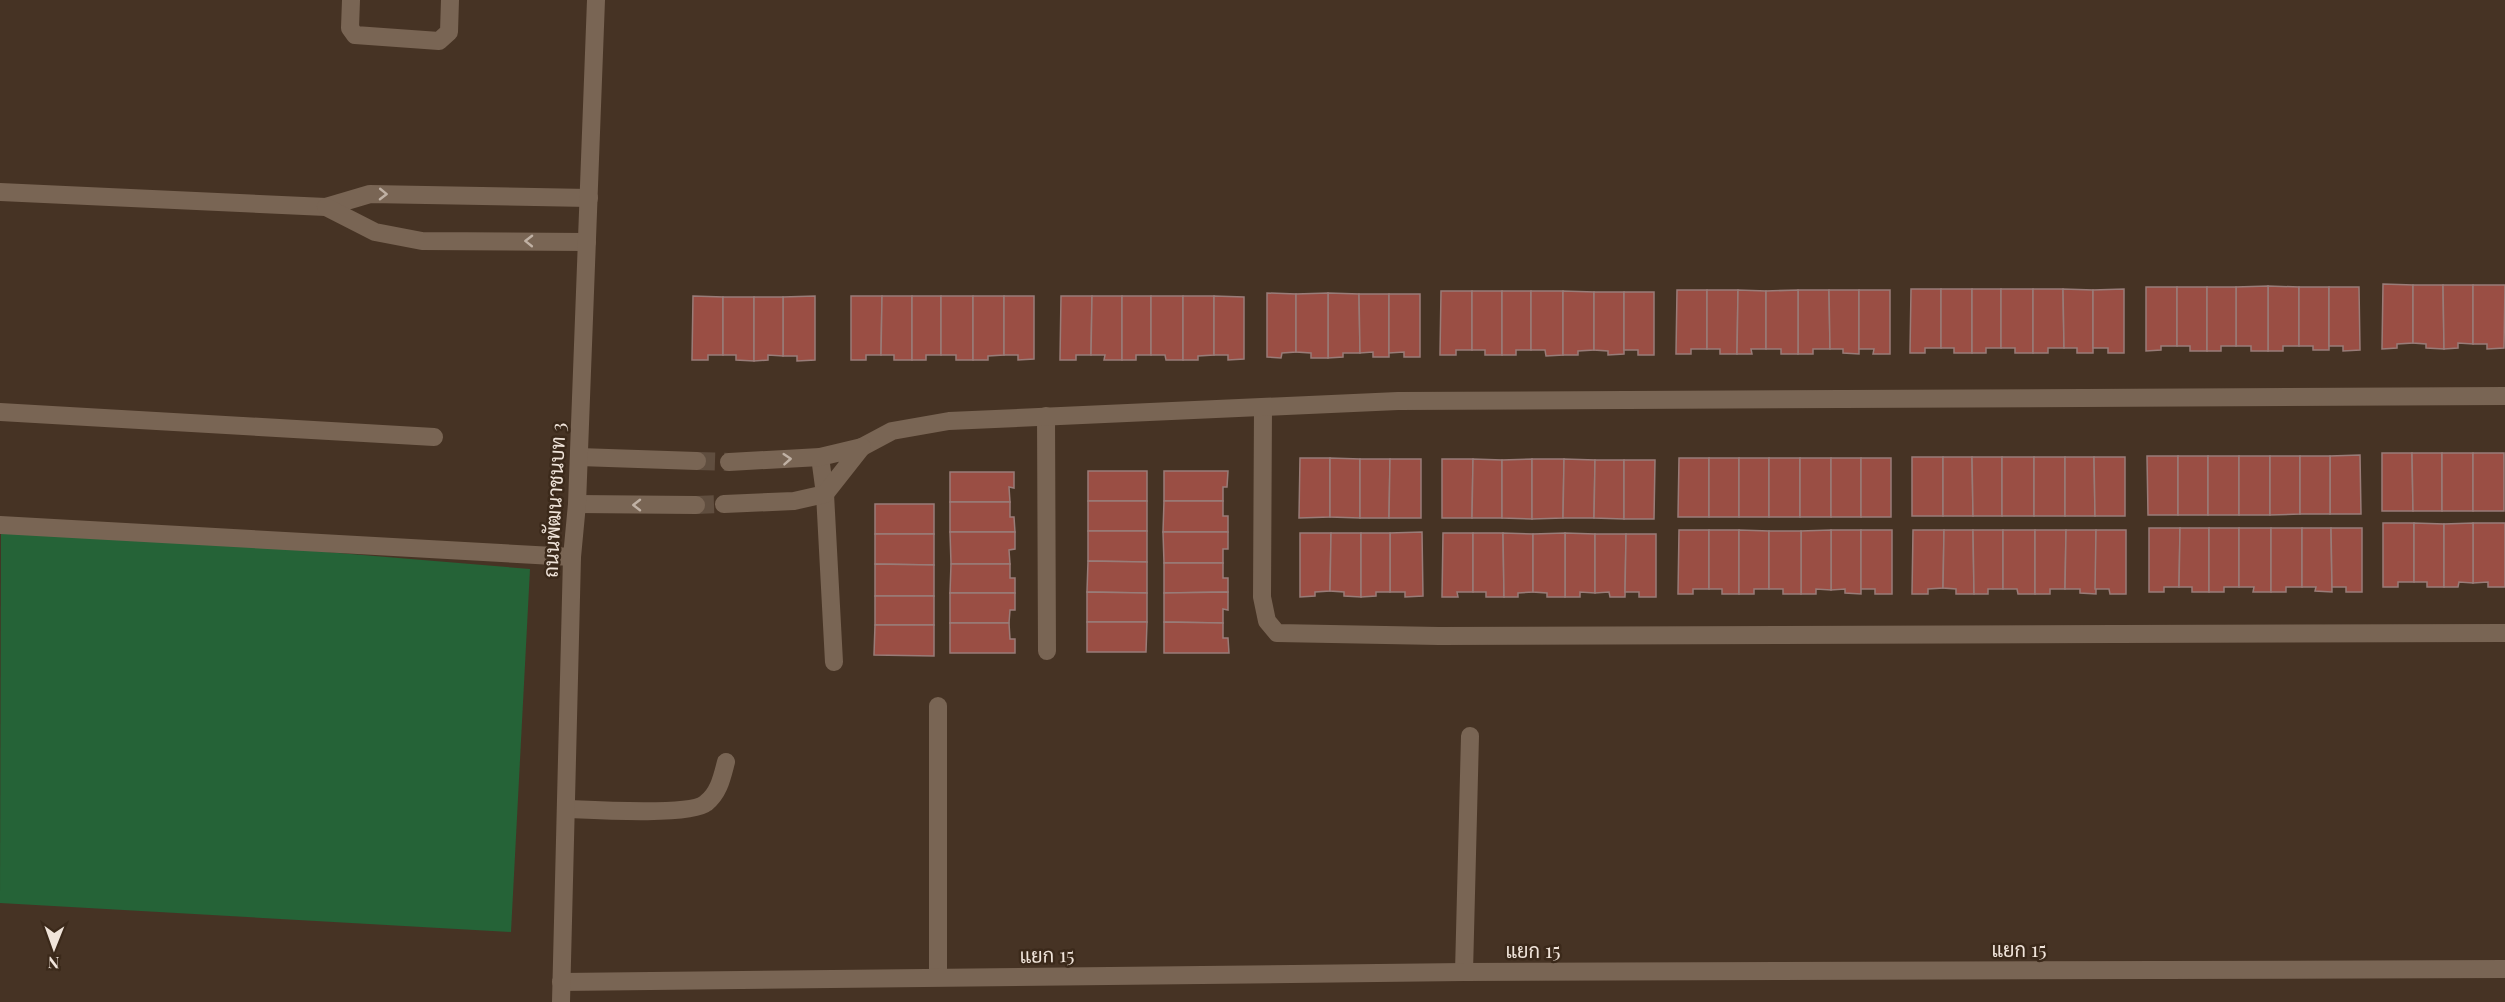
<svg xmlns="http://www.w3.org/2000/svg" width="2505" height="1002" font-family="'Playfair Display',Sarabun,serif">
<rect width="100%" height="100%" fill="#463324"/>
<polygon fill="#256337" points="1,525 530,569 511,932 0,903"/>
<g fill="#9a4e44" stroke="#997c78" stroke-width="1.5">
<polygon points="2383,284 2413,285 2413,343 2397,344 2397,348 2382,349"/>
<polygon points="2413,285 2443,285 2444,349 2426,348 2426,344 2413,343"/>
<polygon points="2443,285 2473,285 2473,344 2458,343 2458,348 2444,349"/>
<polygon points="2473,285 2505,285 2504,348 2487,349 2487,344 2473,344"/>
<polygon points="2268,286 2299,287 2299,346 2283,346 2283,351 2268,351"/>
<polygon points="2268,286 2268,351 2251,351 2251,346 2236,346 2236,287"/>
<polygon points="2146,287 2177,287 2177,346 2161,346 2161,350 2146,351"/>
<polygon points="2177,287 2207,287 2207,351 2190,351 2190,346 2177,346"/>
<polygon points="2207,287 2236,287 2236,346 2221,346 2221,351 2207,351"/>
<polygon points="2299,287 2329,287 2329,350 2313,350 2313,346 2299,346"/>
<polygon points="2329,287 2359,287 2360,350 2343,351 2343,346 2329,346"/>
<polygon points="1911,289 1941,289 1941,348 1925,348 1925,353 1910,353"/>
<polygon points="1941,289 1972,289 1972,353 1954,353 1954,348 1941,348"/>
<polygon points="1972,289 2001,289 2001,348 1986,348 1986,353 1972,353"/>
<polygon points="2001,289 2033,289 2033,353 2015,353 2015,348 2001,348"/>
<polygon points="2033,289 2063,289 2064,348 2048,348 2048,353 2033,353"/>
<polygon points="2063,289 2093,290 2093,353 2077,353 2077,348 2064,348"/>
<polygon points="2124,289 2124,353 2108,353 2108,348 2093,348 2093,290"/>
<polygon points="1677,290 1707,290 1707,349 1691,349 1691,354 1676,354"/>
<polygon points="1707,290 1738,290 1737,354 1720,354 1720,349 1707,349"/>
<polygon points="1738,290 1766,291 1766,349 1751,349 1752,354 1737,354"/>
<polygon points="1798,290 1829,290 1830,349 1813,349 1813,354 1798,354"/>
<polygon points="1798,290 1798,354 1781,354 1781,349 1766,349 1766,291"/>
<polygon points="1829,290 1859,290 1859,354 1843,353 1843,349 1830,349"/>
<polygon points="1859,290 1890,290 1890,354 1873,354 1874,349 1859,349"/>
<polygon points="1441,291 1472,291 1472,350 1456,350 1456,355 1440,355"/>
<polygon points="1472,291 1502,291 1502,355 1485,355 1485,350 1472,350"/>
<polygon points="1502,291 1531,291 1531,350 1516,350 1516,355 1502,355"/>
<polygon points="1531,291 1563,291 1563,355 1546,356 1545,350 1531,350"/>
<polygon points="1563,291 1594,292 1594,350 1578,351 1578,355 1563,355"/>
<polygon points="1594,292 1624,292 1624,354 1608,355 1608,351 1594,350"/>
<polygon points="1624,292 1654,292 1654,355 1638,355 1638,350 1624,350"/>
<polygon points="1267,293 1296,294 1296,352 1282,353 1281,358 1267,357"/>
<polygon points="1328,293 1359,294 1360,353 1343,353 1343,357 1328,358"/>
<polygon points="1328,293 1328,358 1311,358 1311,353 1296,352 1296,294"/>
<polygon points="1359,294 1389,294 1389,357 1373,357 1373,352 1360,353"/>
<polygon points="1389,294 1420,294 1420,357 1404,357 1404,352 1389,353"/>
<polygon points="693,296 723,297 723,355 708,355 708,360 692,360"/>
<polygon points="815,296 815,360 797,361 797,356 783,356 783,297"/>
<polygon points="851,296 882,296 881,355 866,355 866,360 851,360"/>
<polygon points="882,296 912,296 912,360 894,360 894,355 881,355"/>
<polygon points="912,296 941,296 941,355 926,355 926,360 912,360"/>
<polygon points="941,296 973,296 973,360 956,360 956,355 941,355"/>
<polygon points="973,296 1004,296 1004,355 988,356 988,360 973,360"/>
<polygon points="1004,296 1034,296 1034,359 1018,360 1018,355 1004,355"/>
<polygon points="1061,296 1092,296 1091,355 1076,355 1076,360 1060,360"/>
<polygon points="1092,296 1122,296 1122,360 1104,360 1105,355 1091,355"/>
<polygon points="1122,296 1151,296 1151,355 1136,355 1136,360 1122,360"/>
<polygon points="1151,296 1183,296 1183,360 1166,360 1165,355 1151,355"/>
<polygon points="1183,296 1214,296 1214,355 1198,356 1198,360 1183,360"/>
<polygon points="1214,296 1244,297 1244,359 1228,360 1228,355 1214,355"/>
<polygon points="723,297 754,297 754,361 736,360 736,355 723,355"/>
<polygon points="754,297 783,297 783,356 768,355 768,360 754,361"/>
<polygon points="2382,453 2412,453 2413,511 2382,511"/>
<polygon points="2412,453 2442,453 2442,511 2413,511"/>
<rect x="2442" y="453" width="31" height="58"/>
<rect x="2473" y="453" width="31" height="58"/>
<polygon points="2360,455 2361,514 2330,514 2330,456"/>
<polygon points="2147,456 2178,456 2178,515 2148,515"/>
<rect x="2178" y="456" width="30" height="59"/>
<rect x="2208" y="456" width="31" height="59"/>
<rect x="2239" y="456" width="31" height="59"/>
<polygon points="2270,456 2300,456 2300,514 2270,515"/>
<rect x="2300" y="456" width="30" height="58"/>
<rect x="1912" y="457" width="31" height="59"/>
<polygon points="1943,457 1972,457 1973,516 1943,516"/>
<polygon points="1972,457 2002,457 2002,516 1973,516"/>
<rect x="2002" y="457" width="32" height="59"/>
<rect x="2034" y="457" width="31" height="59"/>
<polygon points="2065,457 2094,457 2095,516 2065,516"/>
<polygon points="2094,457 2125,457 2125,516 2095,516"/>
<polygon points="1300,458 1330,458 1330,517 1299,518"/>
<polygon points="1330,458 1360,459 1360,518 1330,517"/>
<polygon points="1679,458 1709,458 1709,517 1678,517"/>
<rect x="1709" y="458" width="30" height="59"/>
<rect x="1739" y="458" width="30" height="59"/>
<rect x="1769" y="458" width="31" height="59"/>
<rect x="1800" y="458" width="31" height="59"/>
<rect x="1831" y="458" width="30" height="59"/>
<rect x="1861" y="458" width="30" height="59"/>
<polygon points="1360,459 1390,459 1389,518 1360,518"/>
<polygon points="1390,459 1421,459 1421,518 1389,518"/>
<polygon points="1442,459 1473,459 1472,518 1442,518"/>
<polygon points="1473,459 1502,460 1502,518 1472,518"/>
<polygon points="1532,459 1532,519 1502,518 1502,460"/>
<polygon points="1532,459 1564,459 1563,518 1532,519"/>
<polygon points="1564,459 1595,460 1594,518 1563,518"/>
<polygon points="1595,460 1624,460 1624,519 1594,518"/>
<polygon points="1624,460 1655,460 1654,519 1624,519"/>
<rect x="1088" y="471" width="59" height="30"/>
<polygon points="1164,471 1228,471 1227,487 1223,487 1223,501 1164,501"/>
<polygon points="950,472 1014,472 1014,488 1009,487 1010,502 950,502"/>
<rect x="1088" y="501" width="59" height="30"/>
<polygon points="1164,501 1223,501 1223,516 1228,516 1228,532 1163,532"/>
<polygon points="950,502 1010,502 1010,517 1014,517 1015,532 950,532"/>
<rect x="875" y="504" width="59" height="30"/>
<polygon points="2383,523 2414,523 2414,582 2398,582 2398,587 2383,587"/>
<polygon points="2414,523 2444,524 2444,587 2427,587 2427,582 2414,582"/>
<polygon points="2473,523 2505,523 2505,587 2488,587 2488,582 2473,583"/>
<polygon points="2473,523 2473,583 2459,582 2458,587 2444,587 2444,524"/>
<polygon points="2149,528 2180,528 2179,587 2164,587 2164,592 2149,592"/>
<polygon points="2180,528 2209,528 2209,592 2192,592 2192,587 2179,587"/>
<polygon points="2209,528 2239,528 2239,587 2224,587 2224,592 2209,592"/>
<polygon points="2239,528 2271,528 2271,592 2253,592 2254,587 2239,587"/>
<polygon points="2271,528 2302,528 2302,587 2286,587 2286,592 2271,592"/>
<polygon points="2302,528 2331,528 2332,592 2315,591 2316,587 2302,587"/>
<polygon points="2331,528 2362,528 2362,592 2346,592 2346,587 2332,587"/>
<polygon points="1679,530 1709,530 1709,589 1693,589 1693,594 1678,594"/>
<polygon points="1709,530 1739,530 1739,594 1722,594 1722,589 1709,589"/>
<polygon points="1739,530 1769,531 1769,589 1754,589 1754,594 1739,594"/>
<polygon points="1831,530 1861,530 1861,594 1845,593 1845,589 1831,590"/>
<polygon points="1831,530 1831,590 1816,589 1816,594 1801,594 1801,531"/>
<polygon points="1861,530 1892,530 1892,594 1875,594 1875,589 1861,589"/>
<polygon points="1913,530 1944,530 1943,588 1928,589 1928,594 1912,594"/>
<polygon points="1944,530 1973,530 1974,594 1956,594 1956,589 1943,588"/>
<polygon points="1973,530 2003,530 2003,589 1988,589 1988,594 1974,594"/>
<polygon points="2003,530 2035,530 2035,594 2018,594 2017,589 2003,589"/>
<polygon points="2035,530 2066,530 2065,589 2050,589 2050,594 2035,594"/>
<polygon points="2066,530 2096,530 2096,594 2080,593 2080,589 2065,589"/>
<polygon points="2096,530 2126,530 2126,594 2110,594 2109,589 2095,589"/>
<polygon points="1088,531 1147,531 1147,562 1088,561"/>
<polygon points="1769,531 1801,531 1801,594 1783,594 1783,589 1769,589"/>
<polygon points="950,532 1015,532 1015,549 1009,550 1010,564 951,564"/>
<polygon points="1163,532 1228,532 1228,549 1223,549 1223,563 1164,563"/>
<polygon points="1422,532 1423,596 1405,597 1405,592 1390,592 1390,533"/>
<polygon points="1300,533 1331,533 1330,591 1315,592 1315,596 1300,597"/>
<polygon points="1331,533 1361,533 1361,597 1344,596 1344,592 1330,591"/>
<polygon points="1361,533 1390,533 1390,592 1376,592 1376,596 1361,597"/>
<polygon points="1443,533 1473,533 1473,592 1457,592 1458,597 1442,597"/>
<polygon points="1473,533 1503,533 1504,597 1486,597 1486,592 1473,592"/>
<polygon points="1503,533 1533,534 1533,592 1518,593 1518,597 1504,597"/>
<polygon points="1565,533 1595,534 1595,593 1580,592 1580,597 1565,597"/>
<polygon points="1565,533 1565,597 1547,597 1547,593 1533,592 1533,534"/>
<polygon points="875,534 934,534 934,565 875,564"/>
<polygon points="1595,534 1626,534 1625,597 1610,597 1609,592 1595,593"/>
<polygon points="1626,534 1656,534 1656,597 1639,597 1639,592 1625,592"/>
<polygon points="1088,561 1147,562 1147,593 1087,592"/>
<polygon points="1164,563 1223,563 1223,578 1228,578 1228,592 1164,593"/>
<polygon points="875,564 934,565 934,596 875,596"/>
<polygon points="951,564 1010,564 1010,578 1015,578 1015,593 950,593"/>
<polygon points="1087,592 1147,593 1147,622 1087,622"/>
<polygon points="1228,592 1228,610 1223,609 1223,623 1164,622 1164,593"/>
<polygon points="950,593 1015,593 1015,610 1010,610 1009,623 950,623"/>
<rect x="875" y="596" width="59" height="29"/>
<polygon points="1087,622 1147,622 1146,652 1087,652"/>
<polygon points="1164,622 1223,623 1223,638 1228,638 1229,653 1164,653"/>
<polygon points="950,623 1009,623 1010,639 1015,639 1015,653 950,653"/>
<polygon points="875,625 934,625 934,656 874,655"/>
</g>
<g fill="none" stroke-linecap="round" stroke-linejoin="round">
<g stroke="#604e3f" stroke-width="18" stroke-dasharray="18 9" stroke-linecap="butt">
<polyline points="697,461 729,462"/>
<polyline points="696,505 724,504"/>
</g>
<g stroke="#796554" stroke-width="18">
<polyline points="351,0 350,28 355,35 439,41 449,32 450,0"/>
<polyline points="0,192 326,207 370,194 589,198"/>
<polyline points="326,207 375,232 422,241 587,242"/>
<polyline points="1263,408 1262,597 1267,621 1277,633 1439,636 2505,633"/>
<polyline points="0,412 434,437"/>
<polyline points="1046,416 1047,651"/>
<polyline points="862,447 892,431 949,421 1398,401 2505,396"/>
<polyline points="579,457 697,461"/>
<polyline points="820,457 825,494 834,662"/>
<polyline points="577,504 696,505"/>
<polyline points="724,504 794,501 825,494 862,447 820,457 729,462"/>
<polyline points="0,525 572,557"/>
<polyline points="938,706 938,977"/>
<path d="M567,809C591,810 691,816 706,803C719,793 722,777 726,762"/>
<polyline points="1464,972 1470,736"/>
<polyline points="561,982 1464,972 2505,969"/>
<polyline points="561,1002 572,557 577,504 596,0"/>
</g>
</g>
<defs><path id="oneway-chevron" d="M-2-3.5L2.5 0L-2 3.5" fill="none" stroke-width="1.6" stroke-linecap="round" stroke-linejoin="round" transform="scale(1.5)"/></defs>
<g stroke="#c0b1a4">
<use href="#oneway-chevron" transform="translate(383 194) rotate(1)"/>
<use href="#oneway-chevron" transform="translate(529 241) rotate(-179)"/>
<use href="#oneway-chevron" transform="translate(787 459) rotate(-4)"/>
<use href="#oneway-chevron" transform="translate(637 505) rotate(-180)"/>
</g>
<g text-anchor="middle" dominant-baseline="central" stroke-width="5" stroke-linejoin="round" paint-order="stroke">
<g font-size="20" fill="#f0e4da" stroke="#3b291a">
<text transform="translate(553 500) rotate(-87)">ถนนพัฒนาชนบท 3</text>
<text x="2019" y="948">แยก 15</text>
<text x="1533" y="949">แยก 15</text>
<text transform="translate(1047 954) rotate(-1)">แยก 15</text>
</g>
</g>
<g transform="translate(54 948) rotate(181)" stroke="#3b291a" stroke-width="4.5" paint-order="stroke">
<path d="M0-4.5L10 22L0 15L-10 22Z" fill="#f0e4da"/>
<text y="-9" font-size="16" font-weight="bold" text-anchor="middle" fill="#f0e4da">N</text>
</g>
</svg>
